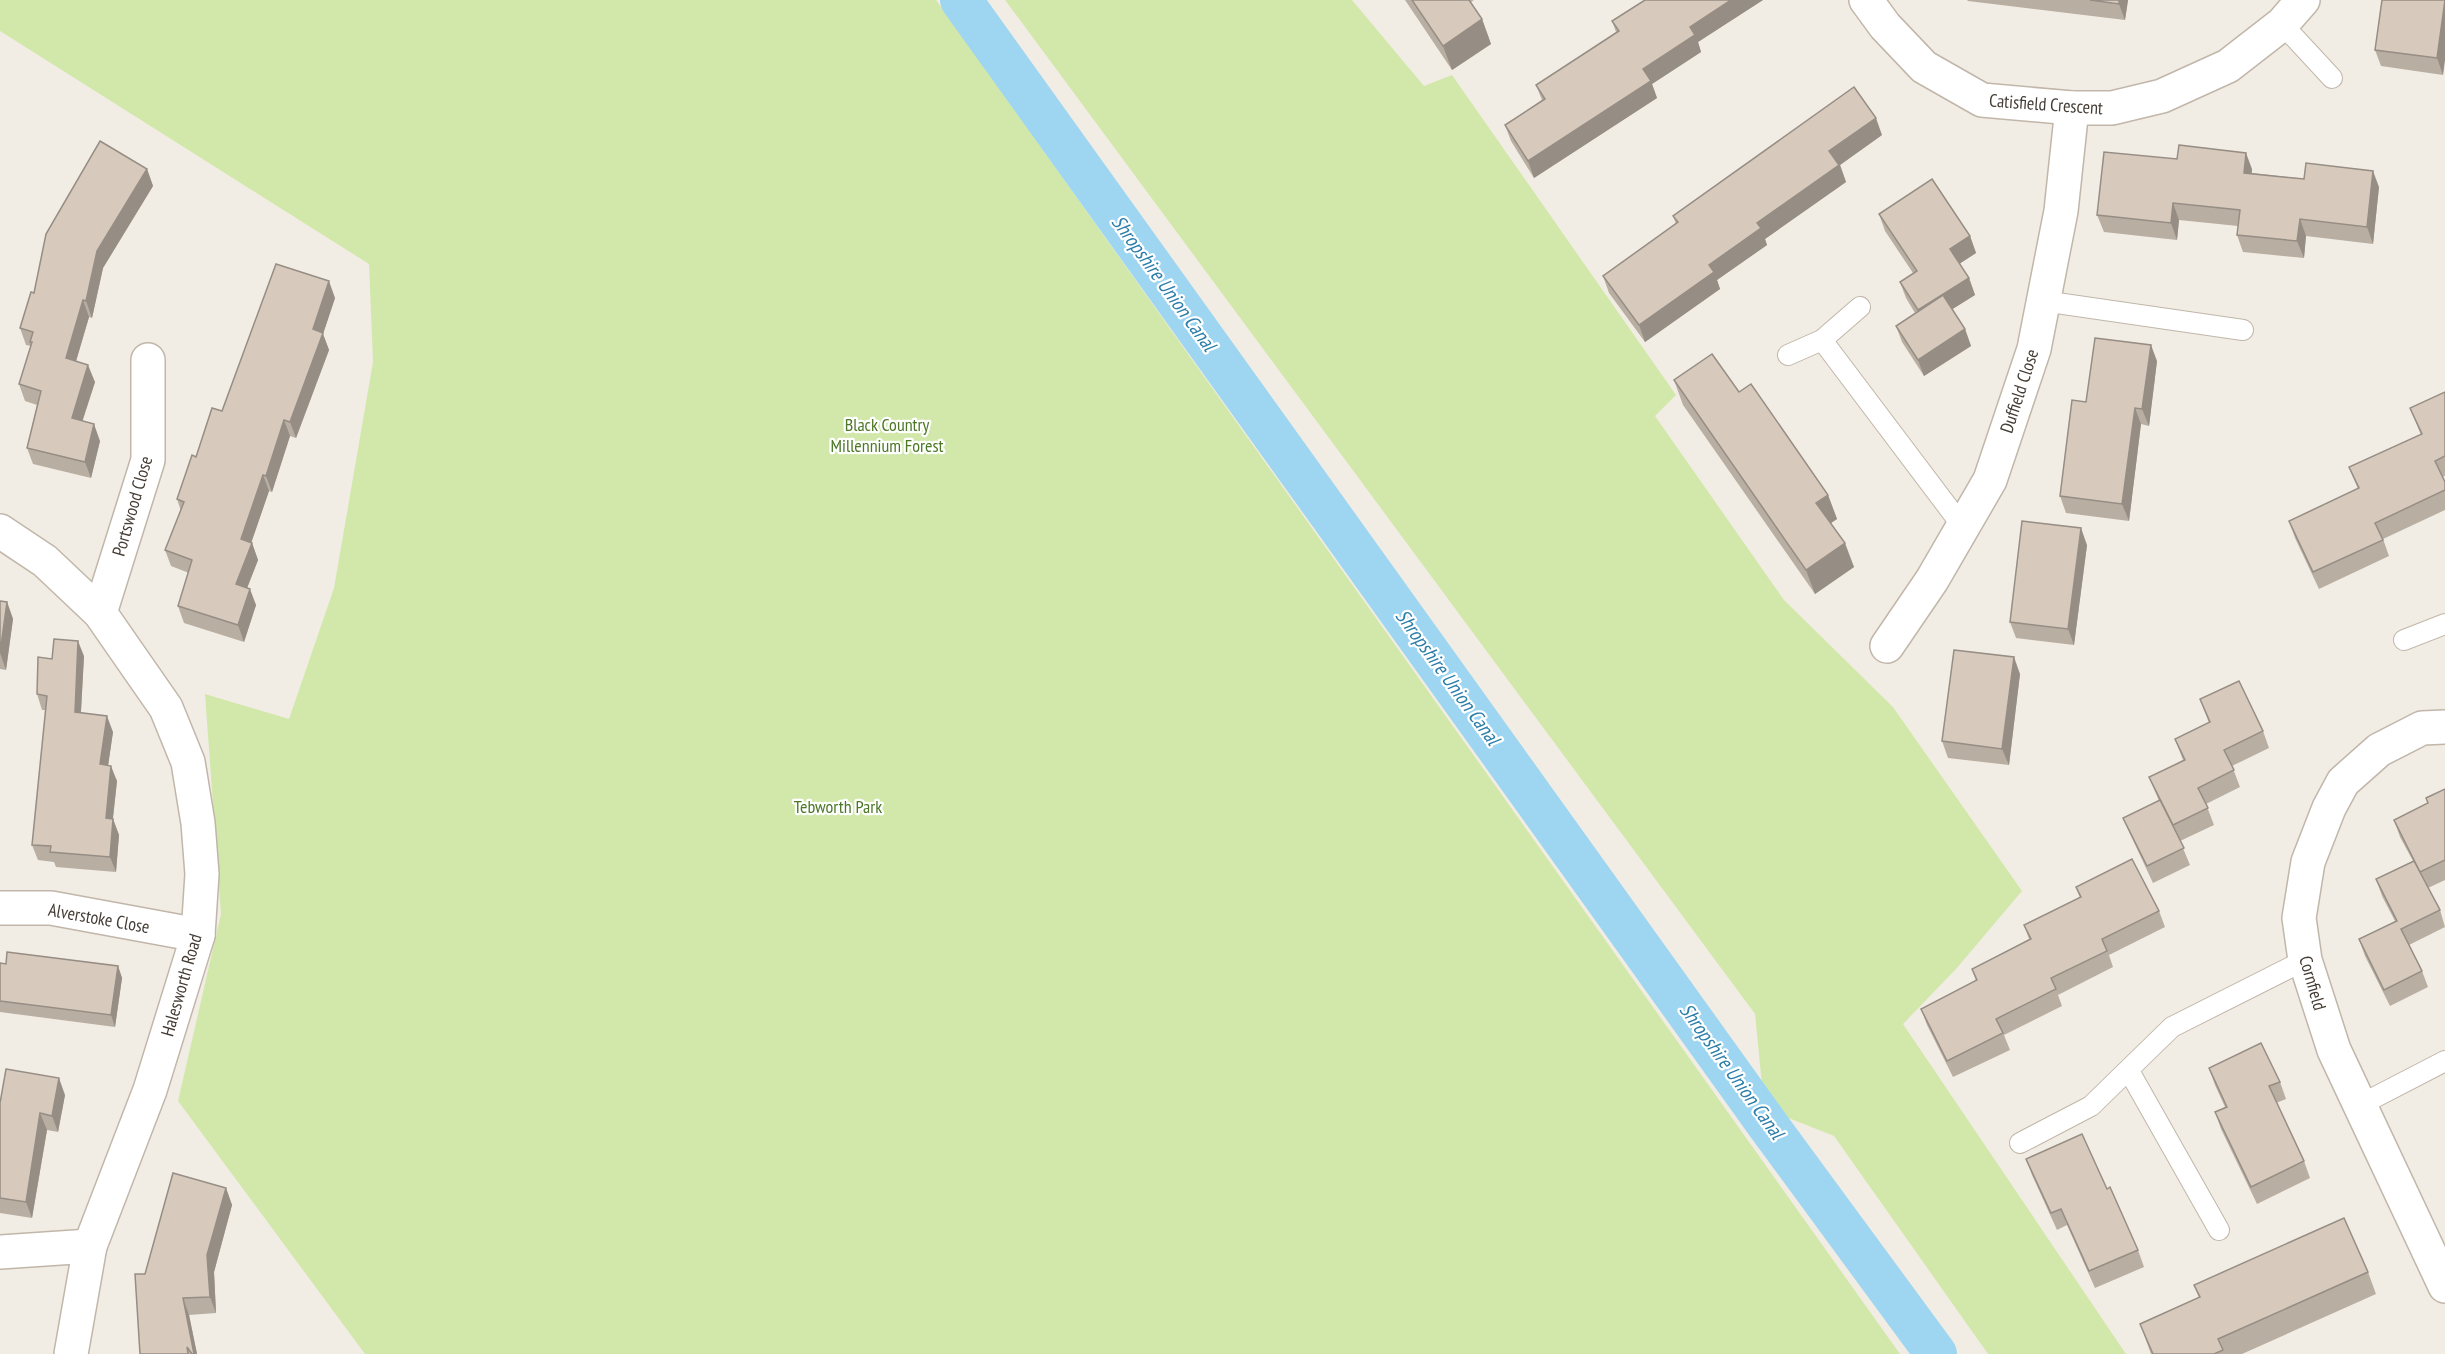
<svg xmlns="http://www.w3.org/2000/svg" width="2445" height="1354" font-family="'PT Sans Narrow',sans-serif">
<rect width="100%" height="100%" fill="#f2ede4"/>
<g fill="#d2e8ab">
<polygon points="0,0 936,0 1900,1354 365,1354 178,1101 221,914 205,694 289,719 334,588 373,362 369,264 0,31"/>
<polygon points="1005,0 1352,0 1424,86 1452,75 1676,395 1655,416 1784,600 1893,707 2022,891 1956,969 1903,1024 2126,1354 1988,1354 1834,1136 1786,1117 1762,1085 1755,1014"/>
</g>
<g fill="none" stroke-linecap="round" stroke-linejoin="round">
<polyline stroke="#9ed6f1" stroke-width="42" points="961,0 1770,1128 1936,1354"/>
<g stroke="#c1b6a9" stroke-width="22">
<g id="lane">
<polyline points="2282,24 2332,78"/>
<polyline points="2043,301 2243,330"/>
<polyline points="1822,340 1963,527"/>
<polyline points="1788,355 1822,340 1860,307"/>
<polyline points="2404,640 2445,624"/>
<polyline points="2129,1071 2219,1230"/>
<polyline points="2360,1105 2445,1061"/>
<polyline points="2020,1143 2091,1106 2172,1027 2305,960"/>
</g>
</g>
<g stroke="#c1b6a9" stroke-width="36">
<g id="street">
<polyline points="1866,0 1885,26 1924,67 1982,100 2072,108 2112,108 2162,96 2228,66 2282,24 2303,0"/>
<polyline points="0,531 45,561 100,613 166,708 188,762 198,823 202,874 198,935 150,1090 90,1246 71,1354"/>
<polyline points="100,613 148,460 148,360"/>
<polyline points="1887,646 1932,580 1990,480 2034,349 2061,211 2072,108"/>
<polyline points="2445,727 2422,728 2379,750 2343,782 2329,808 2308,862 2299,918 2305,960 2334,1050 2445,1286"/>
<polyline points="0,908 51,908 198,935"/>
<polyline points="0,1252 90,1246"/>
</g>
</g>
<use href="#lane" stroke="#fff" stroke-width="20"/>
<use href="#street" stroke="#fff" stroke-width="33"/>
</g>
<g fill="#b9aea2">
<polygon points="1405,0 1474,0 1471,2 1482,19 1491,44 1452,70"/>
<polygon points="1645,0 1763,0 1698,42 1701,52 1652,84 1657,98 1534,178 1511,141 1505,125 1542,100 1536,85 1616,32 1612,21"/>
<polygon points="1967,0 2128,0 2125,20 1968,1"/>
<polygon points="2445,0 2443,75 2381,66 2375,50"/>
<polygon points="1882,135 1840,165 1846,182 1765,239 1767,245 1717,280 1720,289 1645,342 1609,293 1603,276 1676,224 1673,216"/>
<polygon points="147,169 153,186 103,268 92,318 89,317 76,361 95,382 82,421 100,441 91,478 33,464 27,448 37,405 25,401 19,384 31,346 26,345 20,328 34,293"/>
<polygon points="2252,169 2252,173 2379,187 2373,244 2306,236 2304,258 2243,252 2237,235 2238,226 2179,220 2177,240 2104,232 2097,215"/>
<polygon points="1879,214 1970,236 1976,253 1959,264 1969,278 1975,295 1952,309 1965,329 1971,346 1924,376 1902,342 1896,326 1915,313 1906,298 1900,282 1913,273 1885,231"/>
<polygon points="335,298 323,334 329,350 296,438 290,436 272,492 269,491 251,543 252,543 258,560 247,588 256,605 244,642 184,623 178,606 189,573 171,566 165,550 181,511 177,499 196,457 222,411"/>
<polygon points="2157,361 2149,426 2141,424 2129,521 2066,513 2060,496 2086,402"/>
<polygon points="1674,380 1739,392 1828,495 1837,519 1831,523 1854,567 1815,594 1683,405"/>
<polygon points="2445,392 2445,476 2442,477 2445,482 2445,510 2383,539 2389,556 2319,589 2295,538 2289,521 2358,489 2349,467 2421,435 2410,408"/>
<polygon points="2087,545 2074,645 2016,638 2010,622"/>
<polygon points="0,601 7,602 13,619 6,670 0,669"/>
<polygon points="84,656 81,713 113,732 108,765 117,781 113,819 119,835 116,872 56,867 54,862 38,860 32,845 46,710 42,710 37,694 52,659"/>
<polygon points="2020,674 2009,765 1948,758 1942,741"/>
<polygon points="2200,699 2263,731 2269,748 2232,766 2240,787 2206,804 2214,825 2180,841 2190,865 2153,883 2130,834 2123,818 2159,801 2149,777 2183,760 2175,739 2209,723"/>
<polygon points="2445,789 2445,880 2428,888 2440,910 2445,927 2409,945 2422,971 2428,987 2390,1006 2365,956 2359,939 2395,921 2382,896 2376,879 2413,861 2400,837 2394,820 2428,803"/>
<polygon points="2076,887 2159,911 2165,927 2109,955 2113,967 2058,995 2062,1006 2004,1035 2010,1050 1953,1077 1927,1025 1921,1009 1976,981 1972,969 2029,939 2024,925 2080,898"/>
<polygon points="0,963 118,966 122,978 115,1027 0,1012"/>
<polygon points="2209,1068 2280,1082 2286,1099 2276,1103 2304,1161 2310,1178 2257,1204 2221,1129 2215,1112 2225,1107 2215,1085"/>
<polygon points="65,1095 58,1132 47,1130 32,1218 0,1213 0,1103"/>
<polygon points="2026,1159 2107,1189 2138,1250 2144,1267 2095,1288 2067,1225 2057,1230 2032,1175"/>
<polygon points="226,1188 232,1205 214,1272 216,1313 189,1315 197,1354 140,1354 145,1274"/>
<polygon points="2368,1272 2376,1294 2242,1354 2151,1354 2140,1324 2199,1298 2194,1285"/>
</g>
<g fill="#968d84">
<polygon points="1731,0 1763,0 1698,42 1701,52 1652,84 1657,98 1534,178 1528,161 1643,69 1690,27"/>
<polygon points="2119,0 2128,0 2125,20 2119,4"/>
<polygon points="2445,0 2445,60 2443,75 2437,58"/>
<polygon points="1482,19 1491,44 1452,70 1443,46"/>
<polygon points="1876,118 1882,135 1840,165 1846,182 1765,239 1767,245 1717,280 1720,289 1645,342 1639,325 1757,223 1829,151"/>
<polygon points="2246,153 2252,169 2250,189 2244,173"/>
<polygon points="147,169 153,186 103,268 92,318 86,301 97,251"/>
<polygon points="2373,171 2379,187 2373,244 2367,227"/>
<polygon points="2173,203 2179,220 2177,240 2171,223"/>
<polygon points="2300,219 2306,236 2304,258 2297,241"/>
<polygon points="1970,236 1976,253 1956,266 1950,249"/>
<polygon points="1969,278 1975,295 1924,327 1918,310"/>
<polygon points="329,281 335,298 323,334 329,350 296,438 290,422 313,329"/>
<polygon points="83,300 89,317 72,375 66,358"/>
<polygon points="1965,329 1971,346 1924,376 1918,360"/>
<polygon points="2151,345 2157,361 2149,426 2142,409"/>
<polygon points="88,365 95,382 78,435 72,418"/>
<polygon points="2135,408 2141,424 2129,521 2122,504"/>
<polygon points="284,420 290,436 272,492 266,476"/>
<polygon points="94,424 100,441 91,478 85,462"/>
<polygon points="263,475 269,491 247,555 241,539"/>
<polygon points="1828,495 1837,519 1825,527 1816,503"/>
<polygon points="2081,528 2087,545 2074,645 2068,629"/>
<polygon points="252,543 258,560 242,601 236,584"/>
<polygon points="1845,543 1854,567 1815,594 1806,570"/>
<polygon points="250,589 256,605 244,642 238,625"/>
<polygon points="7,602 13,619 6,670 0,653"/>
<polygon points="78,641 84,656 80,727 75,712"/>
<polygon points="2014,657 2020,674 2009,765 2002,749"/>
<polygon points="107,716 113,732 106,780 100,764"/>
<polygon points="111,766 117,781 111,834 106,818"/>
<polygon points="113,819 119,835 116,872 110,857"/>
<polygon points="118,966 122,978 115,1027 111,1015"/>
<polygon points="59,1078 65,1095 58,1132 52,1116"/>
<polygon points="40,1113 47,1130 32,1218 26,1202"/>
<polygon points="226,1188 232,1205 214,1272 216,1313 210,1297 207,1255"/>
<polygon points="183,1298 189,1315 197,1354 194,1354"/>
</g>
<g fill="#d7cabc" stroke="#968d84" stroke-width="1.5">
<polygon points="1412,0 1469,0 1482,19 1443,46"/>
<polygon points="1645,0 1731,0 1690,27 1695,35 1643,69 1651,81 1528,161 1505,125 1545,99 1536,85 1619,31 1612,21"/>
<polygon points="2090,0 2119,0 2119,4"/>
<polygon points="2382,0 2445,0 2437,58 2375,50"/>
<polygon points="1854,87 1876,118 1829,151 1839,165 1757,223 1761,228 1709,265 1714,272 1639,325 1603,276 1678,222 1673,216"/>
<polygon points="100,141 147,169 97,251 86,301 83,300 66,358 88,365 72,418 94,424 85,462 27,448 41,391 19,384 32,342 30,342 33,332 20,328 31,292 34,293 46,234"/>
<polygon points="2179,145 2246,153 2244,173 2304,179 2306,163 2373,171 2367,227 2300,219 2297,241 2237,235 2240,210 2173,203 2171,223 2097,215 2104,152 2177,159"/>
<polygon points="1932,179 1970,236 1950,249 1969,278 1918,310 1900,282 1917,271 1879,214"/>
<polygon points="276,264 329,281 313,329 323,333 290,422 284,420 266,476 263,475 241,539 252,543 236,584 250,589 238,625 178,606 192,560 165,550 184,502 177,499 192,455 196,457 212,408 222,411"/>
<polygon points="1943,295 1965,329 1918,360 1896,326"/>
<polygon points="2095,338 2151,345 2142,409 2135,408 2122,504 2060,496 2072,400 2086,402"/>
<polygon points="1712,354 1739,392 1751,384 1828,495 1816,503 1845,543 1806,570 1674,380"/>
<polygon points="2445,392 2445,456 2435,461 2445,482 2445,490 2375,523 2383,540 2313,572 2289,521 2359,488 2349,467 2422,434 2410,408"/>
<polygon points="2022,521 2081,528 2068,629 2010,622"/>
<polygon points="0,601 7,602 0,653"/>
<polygon points="54,639 78,641 75,712 107,716 100,764 111,766 106,818 113,819 110,857 50,852 51,846 32,845 47,696 37,694 38,657 52,659"/>
<polygon points="1954,650 2014,657 2002,749 1942,741"/>
<polygon points="2239,681 2263,731 2224,750 2234,770 2198,788 2208,808 2173,825 2149,777 2185,760 2175,739 2210,722 2200,699"/>
<polygon points="2445,789 2445,860 2420,872 2394,820 2428,803 2426,798"/>
<polygon points="2160,800 2184,848 2147,866 2123,818"/>
<polygon points="2132,859 2159,911 2102,939 2107,951 2051,978 2056,989 1996,1019 2003,1033 1947,1061 1921,1009 1977,980 1972,969 2031,939 2024,925 2081,897 2076,887"/>
<polygon points="2414,861 2440,910 2401,929 2422,971 2384,990 2359,939 2397,921 2376,879"/>
<polygon points="7,952 118,966 111,1015 0,1001 0,963 6,964"/>
<polygon points="2261,1043 2280,1082 2269,1086 2304,1161 2251,1187 2215,1112 2227,1107 2209,1068"/>
<polygon points="6,1069 59,1078 52,1116 40,1113 26,1202 0,1198 0,1103"/>
<polygon points="2082,1134 2107,1189 2110,1187 2138,1250 2089,1271 2061,1209 2051,1213 2026,1159"/>
<polygon points="173,1173 226,1188 207,1255 210,1297 183,1298 194,1354 192,1354 187,1347 188,1354 140,1354 135,1274 145,1274"/>
<polygon points="2344,1218 2368,1272 2218,1339 2223,1350 2214,1354 2153,1354 2140,1324 2200,1297 2194,1285"/>
</g>
<g text-anchor="middle" dominant-baseline="central" stroke-width="4.5" stroke-linejoin="round" paint-order="stroke">
<g font-size="18" fill="#443c34" stroke="#fff">
<text transform="translate(2046 104) rotate(4)">Catisfield Crescent</text>
<text transform="translate(2019 391) rotate(-72)">Duffield Close</text>
<text transform="translate(132 506) rotate(-74)">Portswood Close</text>
<text transform="translate(99 918) rotate(10)">Alverstoke Close</text>
<text transform="translate(2313 983) rotate(74)">Cornfield</text>
<text transform="translate(181 985) rotate(-74)">Halesworth Road</text>
</g>
<g font-size="18" fill="#4c7726" stroke="#fff">
<text x="887" y="424">Black Country<tspan x="887" dy="21">Millennium Forest</tspan></text>
<text x="838" y="806">Tebworth Park</text>
</g>
<g font-size="20" font-style="italic" fill="#2b7ea9" stroke="#fff">
<text transform="translate(1164 283) rotate(54)">Shropshire Union Canal</text>
<text transform="translate(1448 677) rotate(54)">Shropshire Union Canal</text>
<text transform="translate(1732 1071) rotate(54)">Shropshire Union Canal</text>
</g>
</g>
</svg>
